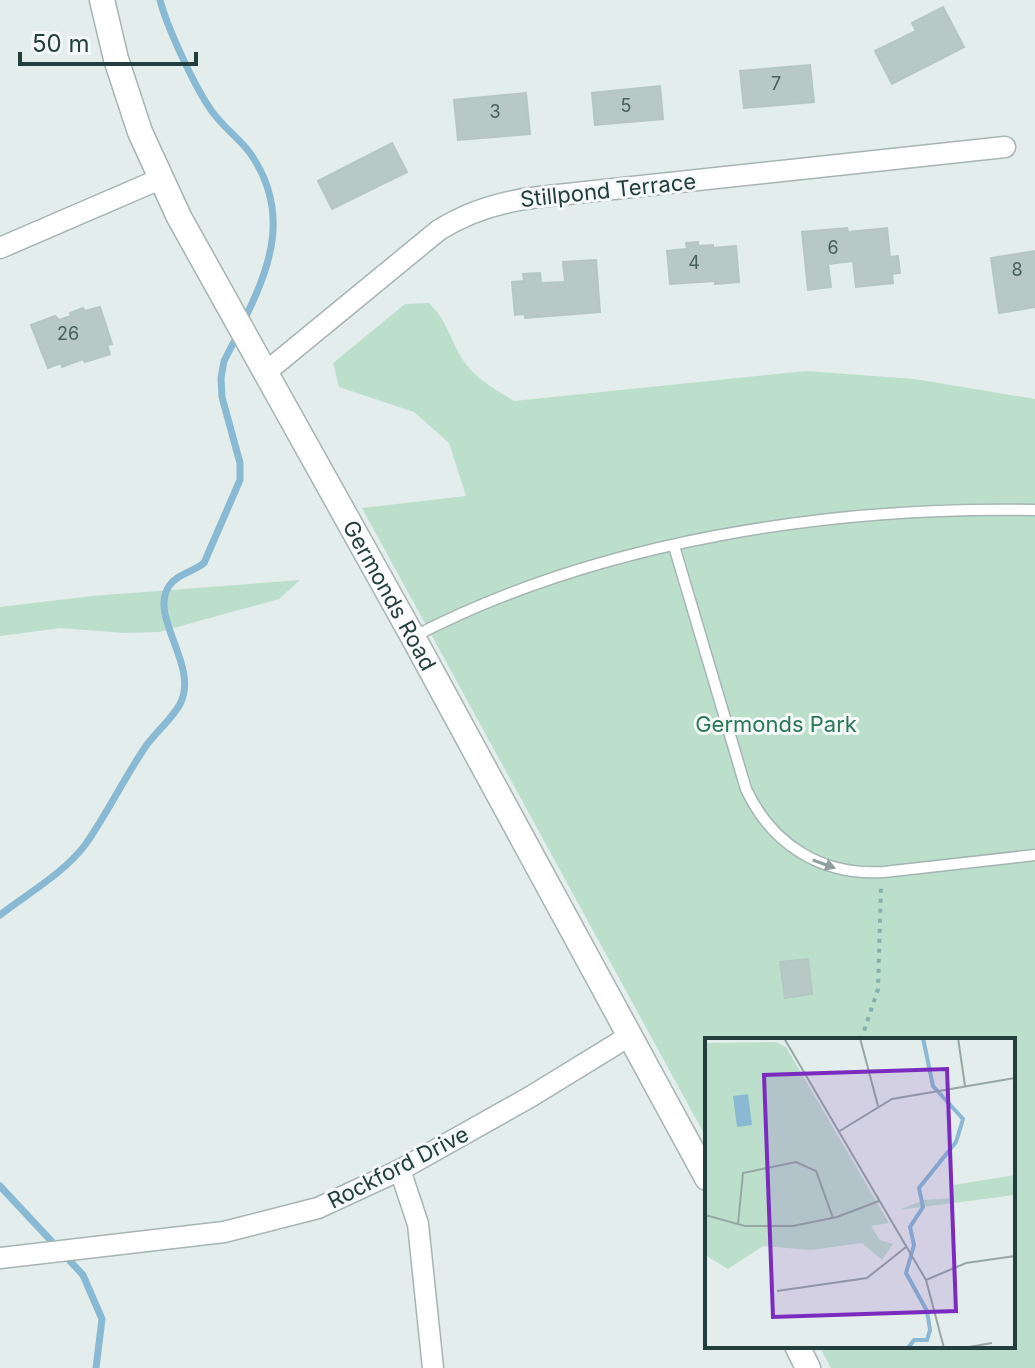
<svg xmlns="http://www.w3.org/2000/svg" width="1035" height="1368" font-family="Inter,sans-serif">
<rect width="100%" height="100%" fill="#e3edeb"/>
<g fill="#bcdfcc">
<path d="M429,303C447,321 449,336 461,357C473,377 494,389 514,401L806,371L915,379L1035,399V1368H831L819,1346H1013V1040H707V1139L362,508L466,496L449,443L414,412L339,387L333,363L405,304Z"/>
<polygon points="300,580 279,599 159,632 124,633 61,628 0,636 0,607 92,596"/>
</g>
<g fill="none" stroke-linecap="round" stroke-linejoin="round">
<g stroke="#8ab9d3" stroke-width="7">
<path d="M160,0C167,27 193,83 209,107C220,125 238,137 250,153C290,210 272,266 243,322"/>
<path d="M0,915C27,894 64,873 85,845C107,814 124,778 146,746C156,732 172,719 180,704C200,666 148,617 169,586C177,574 193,572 204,563L240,480V463L222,397L221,378L224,361L238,334"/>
<polyline points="0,1186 83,1275 102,1319 96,1368"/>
</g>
</g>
<g fill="#b8c8c4" stroke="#b5c7c3" stroke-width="2">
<polygon points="943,7 964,47 892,84 875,51 916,31 912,23"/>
<polygon points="810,65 814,102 744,108 740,71"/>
<polygon points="660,86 663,119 595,125 592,93"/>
<polygon points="526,93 530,134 458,140 454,100"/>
<polygon points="392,143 407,172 332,209 318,181"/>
<polygon points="847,228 848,232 887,228 890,257 898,256 900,273 892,274 893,283 856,287 853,261 828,264 831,287 808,290 802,232"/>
<polygon points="698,242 698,246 713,245 713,248 736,246 739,282 715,284 715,281 670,284 667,251 687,249 686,243"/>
<polygon points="1035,251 1035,307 999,313 991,258"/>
<polygon points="596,260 600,312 525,318 525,314 515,315 512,282 524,281 523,274 540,273 541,283 565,282 563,262"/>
<polygon points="100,307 112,344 107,345 110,354 85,362 83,359 62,367 61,363 48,368 31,325 55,316 59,320 71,316 70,313 83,308 85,311"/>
<polygon points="808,959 812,994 785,998 780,962"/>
</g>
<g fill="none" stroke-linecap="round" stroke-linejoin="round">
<g stroke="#a5b5b3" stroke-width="13">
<g id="service">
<path d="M674,546L746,789C772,845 822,876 884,872L1035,855"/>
<path d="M413,637C597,541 829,506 1035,510"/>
</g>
</g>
<g stroke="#a5b5b3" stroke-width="23">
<g id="minor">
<polyline points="0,248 160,179"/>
<path d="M266,372L439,230C471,210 503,201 539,197L1005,147"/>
<polyline points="400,1170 418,1224 433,1368"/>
<polyline points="0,1258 224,1232 318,1208 400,1170 530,1097 631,1035"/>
</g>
</g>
<g stroke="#a5b5b3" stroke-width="27">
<g id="tertiary">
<path id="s1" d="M102,0L116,59L140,132L179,217L413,637L707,1178"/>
<polyline points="797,1346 808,1368"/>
</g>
</g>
<polyline stroke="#83b1ac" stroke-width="4" stroke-dasharray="4 6" stroke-linecap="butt" points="861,1040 878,989 881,886"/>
<use href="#service" stroke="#fff" stroke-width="10"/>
<use href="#minor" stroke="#fff" stroke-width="20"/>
<use href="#tertiary" stroke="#fff" stroke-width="24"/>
</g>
<defs><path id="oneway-solid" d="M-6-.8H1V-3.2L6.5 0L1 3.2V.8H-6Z" transform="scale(2)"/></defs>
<use fill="#909f9e" href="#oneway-solid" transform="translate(824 864) rotate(20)"/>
<g text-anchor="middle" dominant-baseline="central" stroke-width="6" stroke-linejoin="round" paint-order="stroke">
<g font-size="18" fill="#48615f">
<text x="776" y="83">7</text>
<text x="626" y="105">5</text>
<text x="495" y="111">3</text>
<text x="833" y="247">6</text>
<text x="694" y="262">4</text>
<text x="1017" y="269">8</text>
<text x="68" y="333">26</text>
</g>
<g font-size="22" fill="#223f3d" stroke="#f4f9f8">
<text transform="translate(608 190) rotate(-6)">Stillpond Terrace</text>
<text stroke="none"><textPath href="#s1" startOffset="664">Germonds Road</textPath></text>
<text transform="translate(398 1167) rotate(-27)">Rockford Drive</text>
</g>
<g font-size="22" fill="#2b7758" stroke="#f4f9f8">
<text x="776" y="724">Germonds Park</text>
</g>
</g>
<g transform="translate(705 1038)">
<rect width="310" height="310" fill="#e3edeb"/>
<path d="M0,5L71,4L81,9L184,185L166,188L175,202L188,206L177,222L157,205L106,212L58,208L23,231L0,217ZM310,137V157L194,172L219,162L248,160L249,147Z" fill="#bcdfcc"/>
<path d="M43,56L47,87L32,89L28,58Z" fill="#8ab9d3"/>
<path fill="none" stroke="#8ab9d3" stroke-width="4" d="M203,310L209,302H222L225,292L222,273L201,235L209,207L205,189L218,169L214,150L251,104L258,81L228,48L218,0"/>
<path fill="none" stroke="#96a7a5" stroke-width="2" d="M79,0L221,242L239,310M155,0L173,68M253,0L260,48M133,94L187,61L310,40M0,177L40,188H88L132,179L174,163M33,186L38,135L91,124L111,133L128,180M221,242L261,225L310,218M72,253L162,240L201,209M258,310L287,305"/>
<path fill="#7b2cbf" fill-opacity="0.15" stroke="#7b2cbf" stroke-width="4" d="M242,31L251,273L68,279L59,37Z"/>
<rect width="310" height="310" fill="none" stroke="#223f3d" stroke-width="4"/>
</g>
<path d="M20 52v12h176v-12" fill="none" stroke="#223f3d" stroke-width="4"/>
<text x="32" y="52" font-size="24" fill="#223f3d" stroke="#f4f9f8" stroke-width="6" paint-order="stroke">50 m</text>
</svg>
